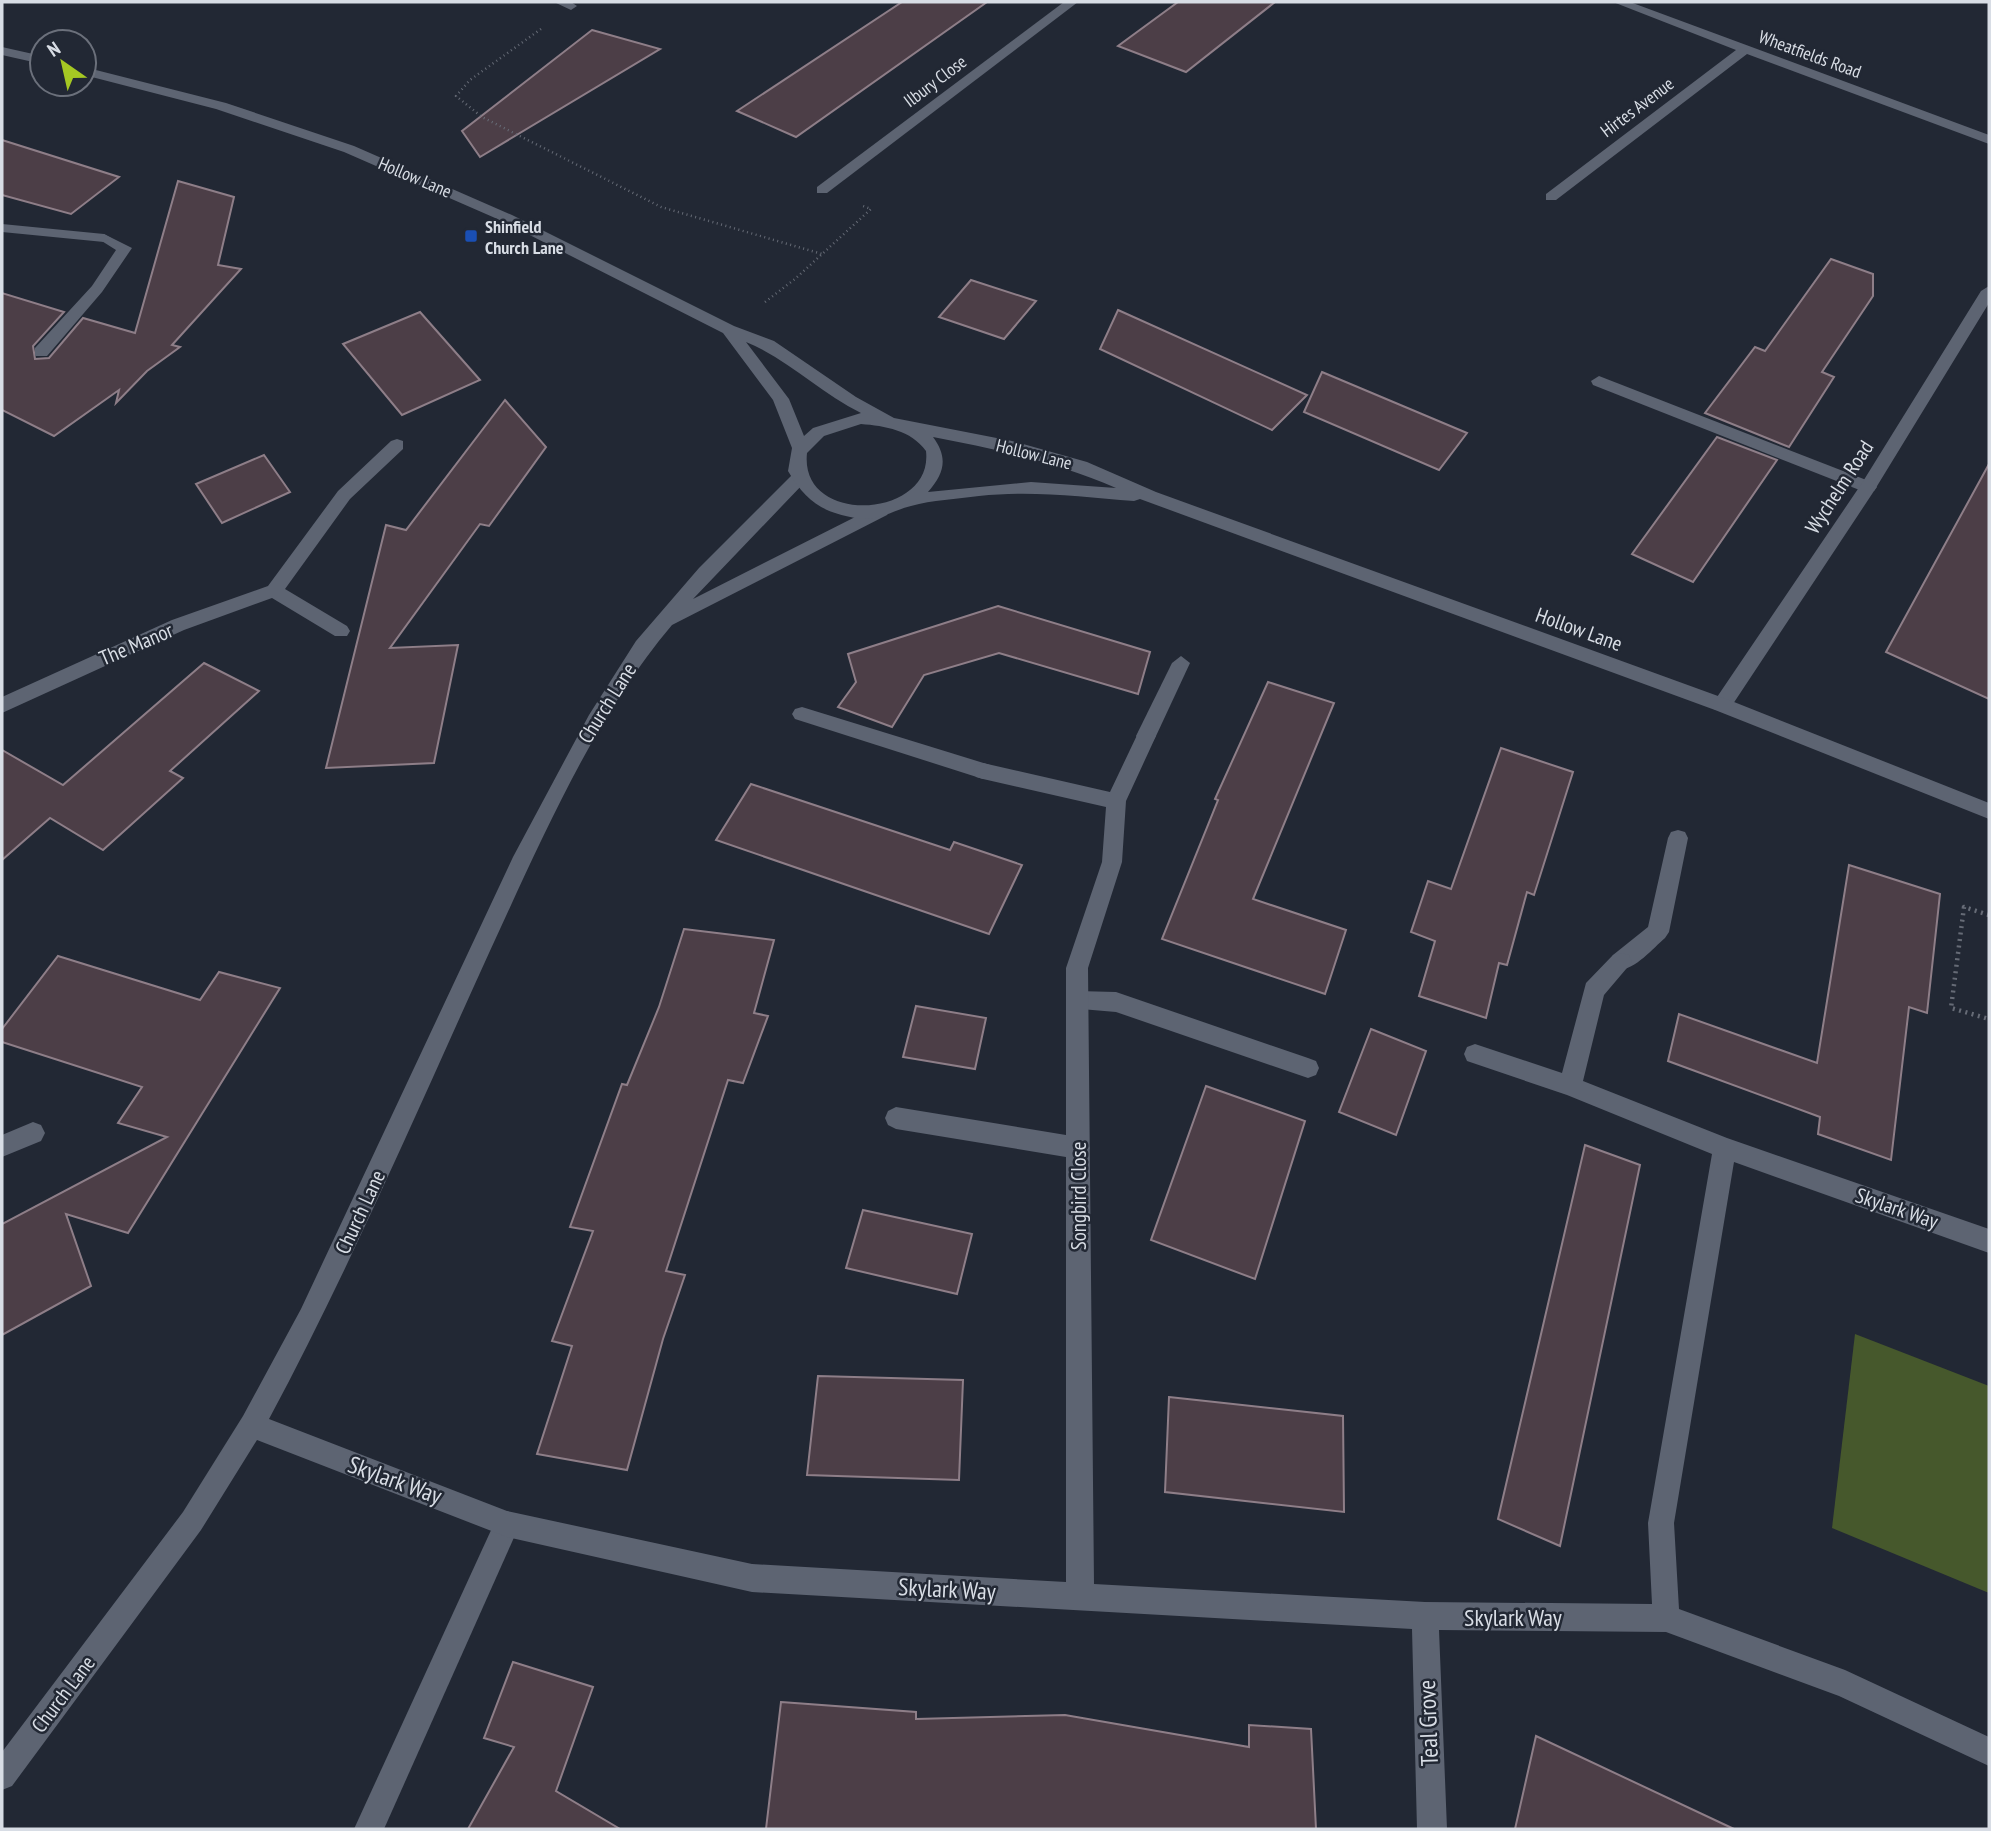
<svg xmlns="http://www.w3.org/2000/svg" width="1991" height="1831" font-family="'PT Sans Narrow',sans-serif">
<rect width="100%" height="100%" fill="#222834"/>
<polygon fill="#46582c" points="1855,1334 1989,1386 1989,1593 1832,1528"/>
<g fill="#4c3e47" stroke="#8e7e88" stroke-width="2">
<polygon points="902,2 987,2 796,137 737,111"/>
<polygon points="1178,2 1275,2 1186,72 1118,46"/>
<polygon points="592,30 660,49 480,157 462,131"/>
<polygon points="2,140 119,177 71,214 2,195"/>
<polygon points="178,181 234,197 218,265 241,269 172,345 180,347 147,371 116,403 119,390 54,436 2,410 2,293 64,312 33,346 35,359 49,358 83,318 135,333"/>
<polygon points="1831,259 1873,274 1873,296 1822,372 1834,377 1789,447 1705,413 1755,347 1765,351"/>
<polygon points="971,280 1036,301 1004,339 939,317"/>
<polygon points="1118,310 1307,395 1272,430 1100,349"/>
<polygon points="420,312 480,380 402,415 343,344"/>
<polygon points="1322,372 1467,433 1439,470 1304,412"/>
<polygon points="505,400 546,447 489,526 480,524 390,648 458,645 434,763 326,768 386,525 406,530"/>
<polygon points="1717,437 1777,460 1693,582 1632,554"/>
<polygon points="264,455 290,492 222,523 196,484"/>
<polygon points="1989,464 1989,699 1886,652"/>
<polygon points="998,606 1150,652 1138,694 999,653 924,675 892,727 838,707 856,682 848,654"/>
<polygon points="204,663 259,691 170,771 183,778 103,850 50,818 2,860 2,750 63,785"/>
<polygon points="1268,682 1334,703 1253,899 1346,930 1325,994 1162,939 1218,800 1215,799"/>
<polygon points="1501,748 1573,772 1534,895 1527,892 1507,965 1499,963 1486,1018 1419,996 1435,941 1411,932 1428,881 1451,889"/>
<polygon points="751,784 950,850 954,842 1022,865 989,934 716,840"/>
<polygon points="1849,865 1940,894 1927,1013 1909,1007 1891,1160 1818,1134 1820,1117 1668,1061 1679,1014 1817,1063"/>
<polygon points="684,929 774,940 754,1013 768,1016 743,1083 728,1080 666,1271 685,1275 663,1339 627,1470 537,1454 572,1346 552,1341 593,1231 570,1227 622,1084 627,1085 659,1007"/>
<polygon points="58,956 200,1000 219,972 280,988 128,1233 66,1214 91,1286 2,1335 2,1224 167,1137 118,1123 142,1087 2,1042 2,1029"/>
<polygon points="916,1006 986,1018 975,1069 903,1057"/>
<polygon points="1371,1029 1426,1051 1396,1135 1339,1112"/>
<polygon points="1206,1086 1305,1121 1255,1279 1151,1240"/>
<polygon points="1585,1145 1640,1165 1560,1546 1498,1519"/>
<polygon points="863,1210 972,1234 957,1294 846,1268"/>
<polygon points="818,1376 963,1380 959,1480 807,1475"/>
<polygon points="1169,1397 1343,1416 1344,1512 1165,1492"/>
<polygon points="513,1662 593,1687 556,1791 620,1829 468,1829 514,1747 484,1738"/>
<polygon points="781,1702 916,1712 916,1719 1065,1715 1249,1747 1249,1725 1311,1729 1316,1829 766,1829"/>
<polygon points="1536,1736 1734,1829 1515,1829"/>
</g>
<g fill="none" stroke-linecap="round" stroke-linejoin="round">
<g stroke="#666b76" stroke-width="2.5" stroke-dasharray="1 3.5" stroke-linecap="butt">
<polyline points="541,29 470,80 456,96 482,117 661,207 822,254"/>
<polyline points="765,302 795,279 871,209 863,206"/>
</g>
<polyline stroke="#666b76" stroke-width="4.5" stroke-dasharray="2 4.5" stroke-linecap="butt" points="1989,915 1964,907 1951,1008 1989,1019"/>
<g fill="#5d6472" fill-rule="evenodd">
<polygon points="104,234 132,248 102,292 47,356 35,356 35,348 92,286 116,250 97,238"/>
<polygon points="1599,376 1874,483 1877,487 1874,491 1862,491 1593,385 1591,381"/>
<polygon points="1181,656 1190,663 1156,736 1153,741 1139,741 1136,736 1172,663"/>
<polygon points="802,707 990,765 993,771 990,777 983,779 795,719 792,714 795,709"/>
<path d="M1678,830L1685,832L1688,838L1669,932L1665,938C1652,949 1631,975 1613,969L1610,962L1613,955L1648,927L1668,838L1671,832Z"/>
<polygon points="1077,991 1116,992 1308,1058 1316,1061 1319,1068 1316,1075 1308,1078 1116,1012 1069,1008 1066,1001 1069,994"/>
<polygon points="896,1107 1078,1137 1086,1140 1090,1148 1086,1156 1078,1159 896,1129 888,1125 885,1118 888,1111"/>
<polygon points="507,1511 516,1515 520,1524 384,1829 354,1829 498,1515"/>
</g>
<g fill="#5d6472" fill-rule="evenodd">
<polygon points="554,2 571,2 577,6 571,10"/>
<polygon points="1064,2 1078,2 827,193 817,193 817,187"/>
<polygon points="1613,2 1630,2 1989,135 1989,144 1747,54 1556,200 1546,200 1546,194 1736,50"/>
<polygon points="2,224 104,234 111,238 104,242 2,232"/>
<polygon points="1989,286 1989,303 1874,491 1729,710 1715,710 1712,705 1715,700 1862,483 1981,291"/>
<polygon points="397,439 403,441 403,449 350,499 285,589 347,626 350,631 347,636 335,636 272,598 184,630 2,713 2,697 172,620 268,586 338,491 391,441"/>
<path d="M798,473L804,475L806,479L804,483L693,599L875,507L881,505L890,511L887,515L672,625C593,718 540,843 489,953C418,1109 350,1268 269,1419L507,1511L752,1564L1066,1582V968L1102,862L1106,807L983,779L976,777L973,771L976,765L983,763L1110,792L1139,731H1153L1156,736L1126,801L1122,862L1088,968L1094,1584L1425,1602L1652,1604L1648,1523L1712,1154L1567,1095L1467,1061L1464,1054L1467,1047L1475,1044L1562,1073L1586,983L1613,955L1621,953L1629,955L1632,962L1604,995L1583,1081L1727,1138L1989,1229V1253L1734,1162L1674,1523L1679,1609L1845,1670L1989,1737V1766L1839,1696L1666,1632L1439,1630L1447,1829H1417L1412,1629L752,1592L507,1537L257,1440L201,1530L12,1786L2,1790V1752L183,1512L243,1416L301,1309L513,857L589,715L636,641L699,568L792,475Z"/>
<polygon points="33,1122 41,1125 45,1133 41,1141 2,1157 2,1135"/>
</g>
<g fill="#5d6472" fill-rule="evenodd">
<polygon points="2,47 42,56 42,64 2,55"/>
<path d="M84,67L226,103L354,146L512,215L734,326L774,341L856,397L894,418L1012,441L1087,462L1156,492L1729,700L1989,803V819L1715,710L1140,499L1134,501C1083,497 1031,490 979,496C957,499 932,500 911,506C891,511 878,522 855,518C821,512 805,500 788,471L792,448L773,400L723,333L502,221L344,152L216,109L84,75ZM746,342C788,359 820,393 861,413L813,428L804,436L789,399ZM861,424C885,426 911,430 926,451C934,519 799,527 807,453L824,436ZM933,437C996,449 1057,462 1116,488L1031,482L928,492C945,473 948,457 933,437Z"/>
</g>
</g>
<rect fill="#1a4fb4" stroke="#222834" stroke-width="2.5" x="464" y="229" width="14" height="14" rx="3.5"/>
<g text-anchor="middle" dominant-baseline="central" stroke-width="5" stroke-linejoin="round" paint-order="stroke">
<g font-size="18" fill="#d8dde5" stroke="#222834">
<text transform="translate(1810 54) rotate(20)">Wheatfields Road</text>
<text transform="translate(935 81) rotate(-37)">Ilbury Close</text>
<text transform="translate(1637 107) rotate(-37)">Hirtes Avenue</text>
<text transform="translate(415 177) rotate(23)">Hollow Lane</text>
<text transform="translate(1034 454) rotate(14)">Hollow Lane</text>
</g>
<g font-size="18" font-weight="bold" fill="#d8dde5" stroke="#222834" text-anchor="start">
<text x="485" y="226">Shinfield<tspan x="485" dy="21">Church Lane</tspan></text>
</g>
<g font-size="21" fill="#d8dde5" stroke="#222834">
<text transform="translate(1839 487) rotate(-57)">Wychelm Road</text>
<text transform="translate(1579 629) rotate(20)">Hollow Lane</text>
<text transform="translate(136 644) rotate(-23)">The Manor</text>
<text transform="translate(607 703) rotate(-58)">Church Lane</text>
<text transform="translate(1078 1196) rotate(-90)">Songbird Close</text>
<text transform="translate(1897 1208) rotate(19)">Skylark Way</text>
<text transform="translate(360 1212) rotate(-65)">Church Lane</text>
<text transform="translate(63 1694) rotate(-53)">Church Lane</text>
</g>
<g font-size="24" fill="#d8dde5" stroke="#222834">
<text transform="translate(395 1480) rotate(20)">Skylark Way</text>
<text transform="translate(947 1589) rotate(3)">Skylark Way</text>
<text x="1513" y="1617">Skylark Way</text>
<text transform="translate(1428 1723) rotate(-92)">Teal Grove</text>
</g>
</g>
<rect width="1991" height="1831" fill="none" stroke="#d8dde5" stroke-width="7"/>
<g transform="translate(63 63) rotate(326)"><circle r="33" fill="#222834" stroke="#6b707b" stroke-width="2"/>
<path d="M0-5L12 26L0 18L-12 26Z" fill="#a5c823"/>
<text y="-10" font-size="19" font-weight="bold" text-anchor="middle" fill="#d8dde5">N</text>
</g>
</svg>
